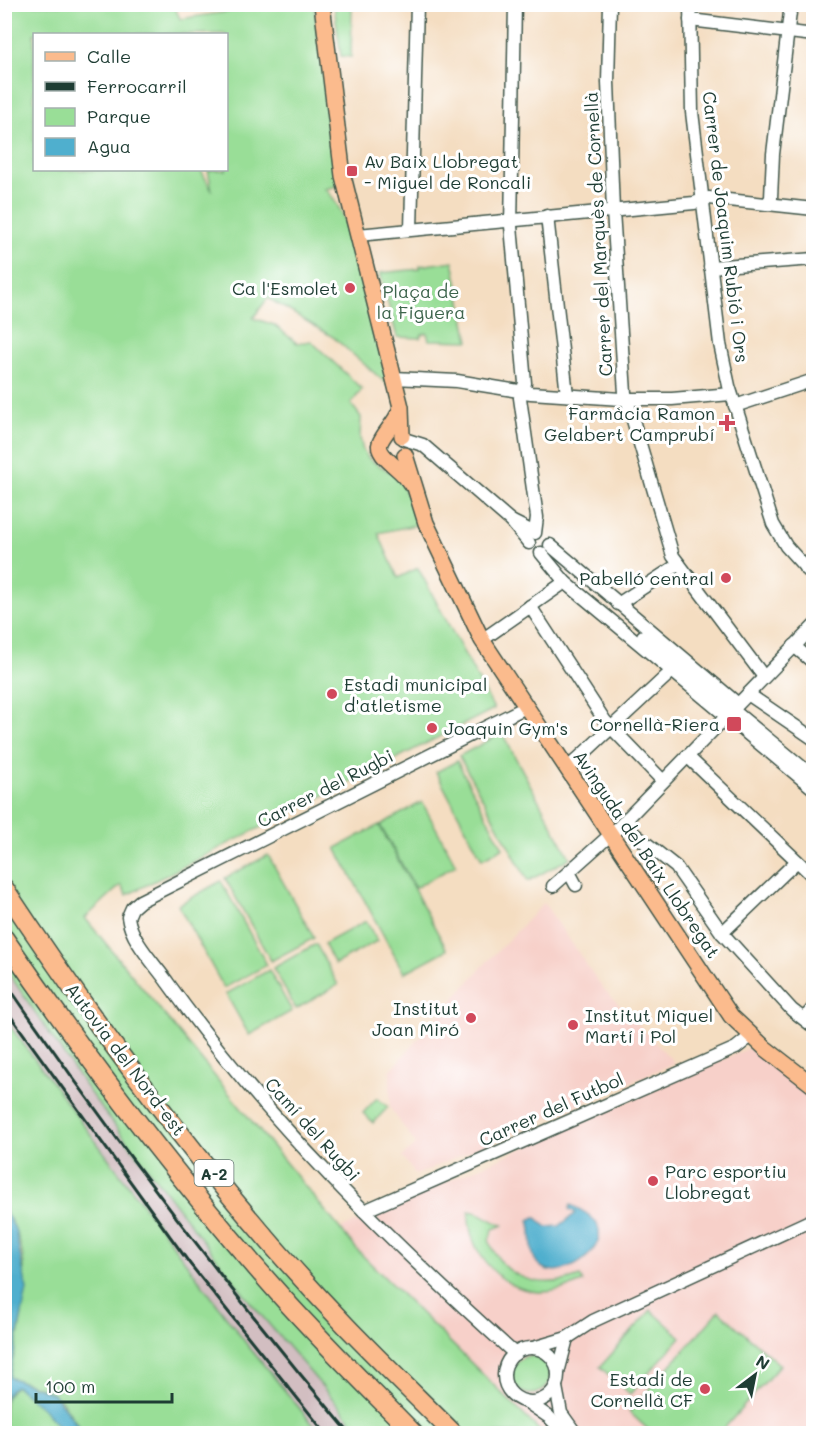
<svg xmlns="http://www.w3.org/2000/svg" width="818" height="1438" font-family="Mali,sans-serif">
<rect width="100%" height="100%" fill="#fff"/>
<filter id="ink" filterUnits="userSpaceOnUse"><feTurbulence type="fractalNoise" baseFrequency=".0167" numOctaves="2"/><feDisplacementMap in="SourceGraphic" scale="12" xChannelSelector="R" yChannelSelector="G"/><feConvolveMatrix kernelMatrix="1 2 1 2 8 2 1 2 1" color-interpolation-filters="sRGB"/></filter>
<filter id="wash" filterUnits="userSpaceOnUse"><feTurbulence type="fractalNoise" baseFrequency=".008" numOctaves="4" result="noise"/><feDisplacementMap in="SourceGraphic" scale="24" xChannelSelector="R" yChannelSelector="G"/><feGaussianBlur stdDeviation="1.35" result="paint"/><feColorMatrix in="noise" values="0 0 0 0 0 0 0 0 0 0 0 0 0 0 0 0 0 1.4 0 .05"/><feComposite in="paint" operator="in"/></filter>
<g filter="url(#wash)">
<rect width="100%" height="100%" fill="#f4ddc1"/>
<g fill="#f7d0c9">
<polygon points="544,903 602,987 675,1063 416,1175 402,1157 416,1144 390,1108 390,1071 483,966"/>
<polygon points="749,1048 813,1096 813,1433 542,1433 359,1252 340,1229"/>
</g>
<polygon fill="#d2bec1" points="4,968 90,1093 250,1302 362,1433 320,1433 248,1346 5,1018"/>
<g fill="#99de97" stroke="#5c8e66" stroke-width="1.5" fill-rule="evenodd">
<path d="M4,5H174L180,19L273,5H314L338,186L325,189C355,213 379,344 388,385L333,337L268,298L253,318L274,325L297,343L311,341L362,389L351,404L361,417L360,438L363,451L370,460L399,477L420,524L378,533L398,578L418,568L494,709L127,895L121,885L85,918L359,1252L542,1433H362L250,1302L90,1093L5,968L4,145L10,135L4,132ZM34,34H226V170H208L212,191L201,170H34Z"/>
<polygon points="334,5 352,5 351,57 341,56"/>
<polygon points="453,261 469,341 429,340 427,333 422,334 420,338 397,337 380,273 420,269 420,266"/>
<polygon points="502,733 570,858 528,881 459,756"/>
<polygon points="457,761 503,848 482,859 436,772"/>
<polygon points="422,802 456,865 415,888 380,825"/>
<polygon points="379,825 447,950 404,973 336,848"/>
<polygon points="268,855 314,938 271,961 225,878"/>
<polygon points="221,881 267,965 224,988 178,905"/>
<polygon points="366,921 377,941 335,964 324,944"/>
<polygon points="316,944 338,985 296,1009 273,968"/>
<polygon points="269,970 292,1011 249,1035 226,994"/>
<path d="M4,1018L248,1346L320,1433H83L61,1400L47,1390L9,1377C21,1324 39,1261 5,1211Z"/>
<polygon points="377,1098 388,1107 373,1123 363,1113"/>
<path d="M469,1211C482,1212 490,1221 503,1225L493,1229L489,1240C503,1281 543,1290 580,1276L583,1282C568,1288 553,1293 538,1292C498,1288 467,1250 469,1211Z"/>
<polygon points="651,1310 681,1337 630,1394 600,1367"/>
<polygon points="719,1311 780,1365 720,1433 652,1433 629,1412"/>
<circle cx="531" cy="1375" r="19"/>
<path d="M16,1386L42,1408L64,1433L5,1434C5,1416 0,1396 16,1386Z"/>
</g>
<g fill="#4fafce" stroke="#377681" stroke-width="1.5">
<path d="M571,1205C579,1209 588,1213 594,1220C617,1246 559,1287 538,1264C528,1253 534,1234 529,1220L535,1217L547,1227L559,1226L576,1213L569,1209Z"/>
<polygon points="5,1211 15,1229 27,1290 9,1377 54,1394 83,1433 64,1433 42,1408 16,1386 10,1390 5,1399 4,1314 7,1295"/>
</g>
</g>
<g filter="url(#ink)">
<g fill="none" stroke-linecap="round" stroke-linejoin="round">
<g stroke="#3f5549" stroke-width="15">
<g id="minor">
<polyline points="610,4 608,82 613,211 625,393 673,556 764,677"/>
<polyline points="690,4 692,112 720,344 729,386 773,524 786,546 814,577"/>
<polyline points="690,20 814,35"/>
<polyline points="767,204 771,198 773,154 791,4"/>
<polyline points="547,216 567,395"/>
<polyline points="411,229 417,4"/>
<polyline points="358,235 694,203 709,198 814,209"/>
<polyline points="710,267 814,259"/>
<polyline points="394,378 457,381 531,393 621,399 672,399 731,394"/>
<polyline points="735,406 814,380"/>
<polyline points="404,439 423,445 511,521 529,543"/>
<polyline points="511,521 535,533 537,517 520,398 525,383 511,226 515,4"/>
<polyline points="550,545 738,704"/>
<polyline points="541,553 565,582 814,789"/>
<polyline points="805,568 814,559"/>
<polyline points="618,604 679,564"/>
<polyline points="530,606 605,721 663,781"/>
<polyline points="643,636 814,777"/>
<polyline points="482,640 565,582"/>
<polyline points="794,646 814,663"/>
<polyline points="748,694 814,739"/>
<polyline points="687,756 814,877"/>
<polyline points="567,769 672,671"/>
<polyline points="627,818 633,833 676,867 722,933 792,1010 814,1027"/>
<polyline points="569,872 576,885"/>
<polyline points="553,886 618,828 814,626"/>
<polyline points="722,933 797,861"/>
<polyline points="804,1019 814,1007"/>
<polyline points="364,1211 736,1048 751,1036"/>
<polyline points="533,1348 567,1338 593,1321 814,1219"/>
<circle cx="531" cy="1375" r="27"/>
<path d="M515,1354C389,1240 267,1121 168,983C155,964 131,941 128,917L132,908L140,901L526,707"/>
<polyline points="558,1373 567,1338"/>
<polyline points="556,1387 561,1413 576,1434"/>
<polyline points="527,1402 549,1417 565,1434"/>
</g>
</g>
<g stroke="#3f5549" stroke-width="18">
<g id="major">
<polyline points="322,4 343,176 401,407 402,436"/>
<path d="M400,410C396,422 383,434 380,443C375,456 403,469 410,483"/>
<polyline points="405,455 426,523 482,640 731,1016 765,1048 814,1086"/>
</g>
</g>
<g stroke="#3f5549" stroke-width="21">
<g id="highway">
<path d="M4,888C106,1042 220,1195 348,1328C383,1364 419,1399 454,1434"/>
<path d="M4,938C90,1063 181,1184 282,1297C324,1344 369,1388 414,1434"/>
</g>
</g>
<use href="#minor" stroke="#fff" stroke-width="12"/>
<use href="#major" stroke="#fbbb8d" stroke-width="15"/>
<use href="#highway" stroke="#fbbb8d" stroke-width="18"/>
<g stroke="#1f3d34" stroke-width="3">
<polyline points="4,135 9,137"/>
<path d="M4,980C112,1137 227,1288 350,1434"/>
<polyline points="4,1007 190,1264 326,1434"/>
</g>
</g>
</g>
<g fill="#d1495b" stroke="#fff" stroke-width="2">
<rect x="346" y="165" width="12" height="12" rx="3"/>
<circle cx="350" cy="288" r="6"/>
<path d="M724 414h6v6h6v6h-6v6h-6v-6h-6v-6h6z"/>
<circle cx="726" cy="578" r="6"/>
<circle cx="332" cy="694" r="6"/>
<rect x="726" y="716" width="16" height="16" rx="3"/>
<circle cx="432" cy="728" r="6"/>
<circle cx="471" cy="1018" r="6"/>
<circle cx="573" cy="1025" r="6"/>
<circle cx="653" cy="1181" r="6"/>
<circle cx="705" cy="1389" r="6"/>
</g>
<g text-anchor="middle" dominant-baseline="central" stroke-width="6" stroke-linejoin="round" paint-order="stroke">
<rect fill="#fff" stroke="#627771" stroke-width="1.5" x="194.5" y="1160" width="39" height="26" rx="4.5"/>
<g font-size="16" font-weight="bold" fill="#1f3d34">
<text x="214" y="1173">A-2</text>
</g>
<g font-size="18" fill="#1f3d34" stroke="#fff" text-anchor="end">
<text x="364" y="161" text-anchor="start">Av Baix Llobregat<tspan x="364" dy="21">- Miguel de Roncali</tspan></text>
<text x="338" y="288">Ca l'Esmolet</text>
<text x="715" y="413">Farmàcia Ramon<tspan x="715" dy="21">Gelabert Camprubí</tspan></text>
<text x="714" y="578">Pabelló central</text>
<text x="344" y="684" text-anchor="start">Estadi municipal<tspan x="344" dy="21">d'atletisme</tspan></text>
<text x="720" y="724">Cornellà-Riera</text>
<text x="444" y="728" text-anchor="start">Joaquin Gym's</text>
<text x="459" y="1008">Institut<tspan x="459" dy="21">Joan Miró</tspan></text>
<text x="585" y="1015" text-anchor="start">Institut Miquel<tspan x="585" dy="21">Martí i Pol</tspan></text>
<text x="665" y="1171" text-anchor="start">Parc esportiu<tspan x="665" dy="21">Llobregat</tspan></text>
<text x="693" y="1379">Estadi de<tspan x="693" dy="21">Cornellà CF</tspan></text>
</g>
<g font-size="18" fill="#1f3d34" stroke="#fff">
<text transform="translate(726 227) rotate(83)">Carrer de Joaquim Rubió i Ors</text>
<text transform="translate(598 234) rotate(-93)">Carrer del Marquès de Cornellà</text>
<text transform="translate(325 788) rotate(-27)">Carrer del Rugbi</text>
<text transform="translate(647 854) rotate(56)">Avinguda del Baix Llobregat</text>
<text transform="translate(126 1059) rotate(53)">Autovia del Nord-est</text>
<text transform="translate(551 1109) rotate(-24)">Carrer del Futbol</text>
<text transform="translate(313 1129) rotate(48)">Camí del Rugbi</text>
</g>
<g font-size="18" fill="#3e654d" stroke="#fff">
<text x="421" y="291">Plaça de<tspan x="421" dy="21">la Figuera</tspan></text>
</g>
</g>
<rect width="818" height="1438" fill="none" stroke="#fff" stroke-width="24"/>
<rect x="33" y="33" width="195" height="138" fill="#ffffff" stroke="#a5b1ae" stroke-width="1.5"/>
<rect x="45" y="52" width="30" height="9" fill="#fbbb8d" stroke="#a5b1ae" stroke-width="1.5"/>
<text x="87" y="63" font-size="18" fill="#1f3d34">Calle</text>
<rect x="45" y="82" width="30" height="9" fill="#1f3d34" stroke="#a5b1ae" stroke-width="1.5"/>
<text x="87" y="93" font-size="18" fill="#1f3d34">Ferrocarril</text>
<rect x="45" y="108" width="30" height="18" fill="#99de97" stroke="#a5b1ae" stroke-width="1.5"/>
<text x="87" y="123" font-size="18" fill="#1f3d34">Parque</text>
<rect x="45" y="138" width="30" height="18" fill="#4fafce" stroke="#a5b1ae" stroke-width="1.5"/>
<text x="87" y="153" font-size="18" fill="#1f3d34">Agua</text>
<g transform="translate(755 1375) rotate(32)" stroke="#ffffff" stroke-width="4.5" paint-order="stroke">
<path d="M0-4.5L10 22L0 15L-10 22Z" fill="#1f3d34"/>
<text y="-9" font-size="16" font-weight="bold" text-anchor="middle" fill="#1f3d34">N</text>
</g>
<path d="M36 1393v9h136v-9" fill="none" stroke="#1f3d34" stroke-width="3"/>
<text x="45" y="1393" font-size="18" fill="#1f3d34" stroke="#ffffff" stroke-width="4.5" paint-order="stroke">100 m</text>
</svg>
